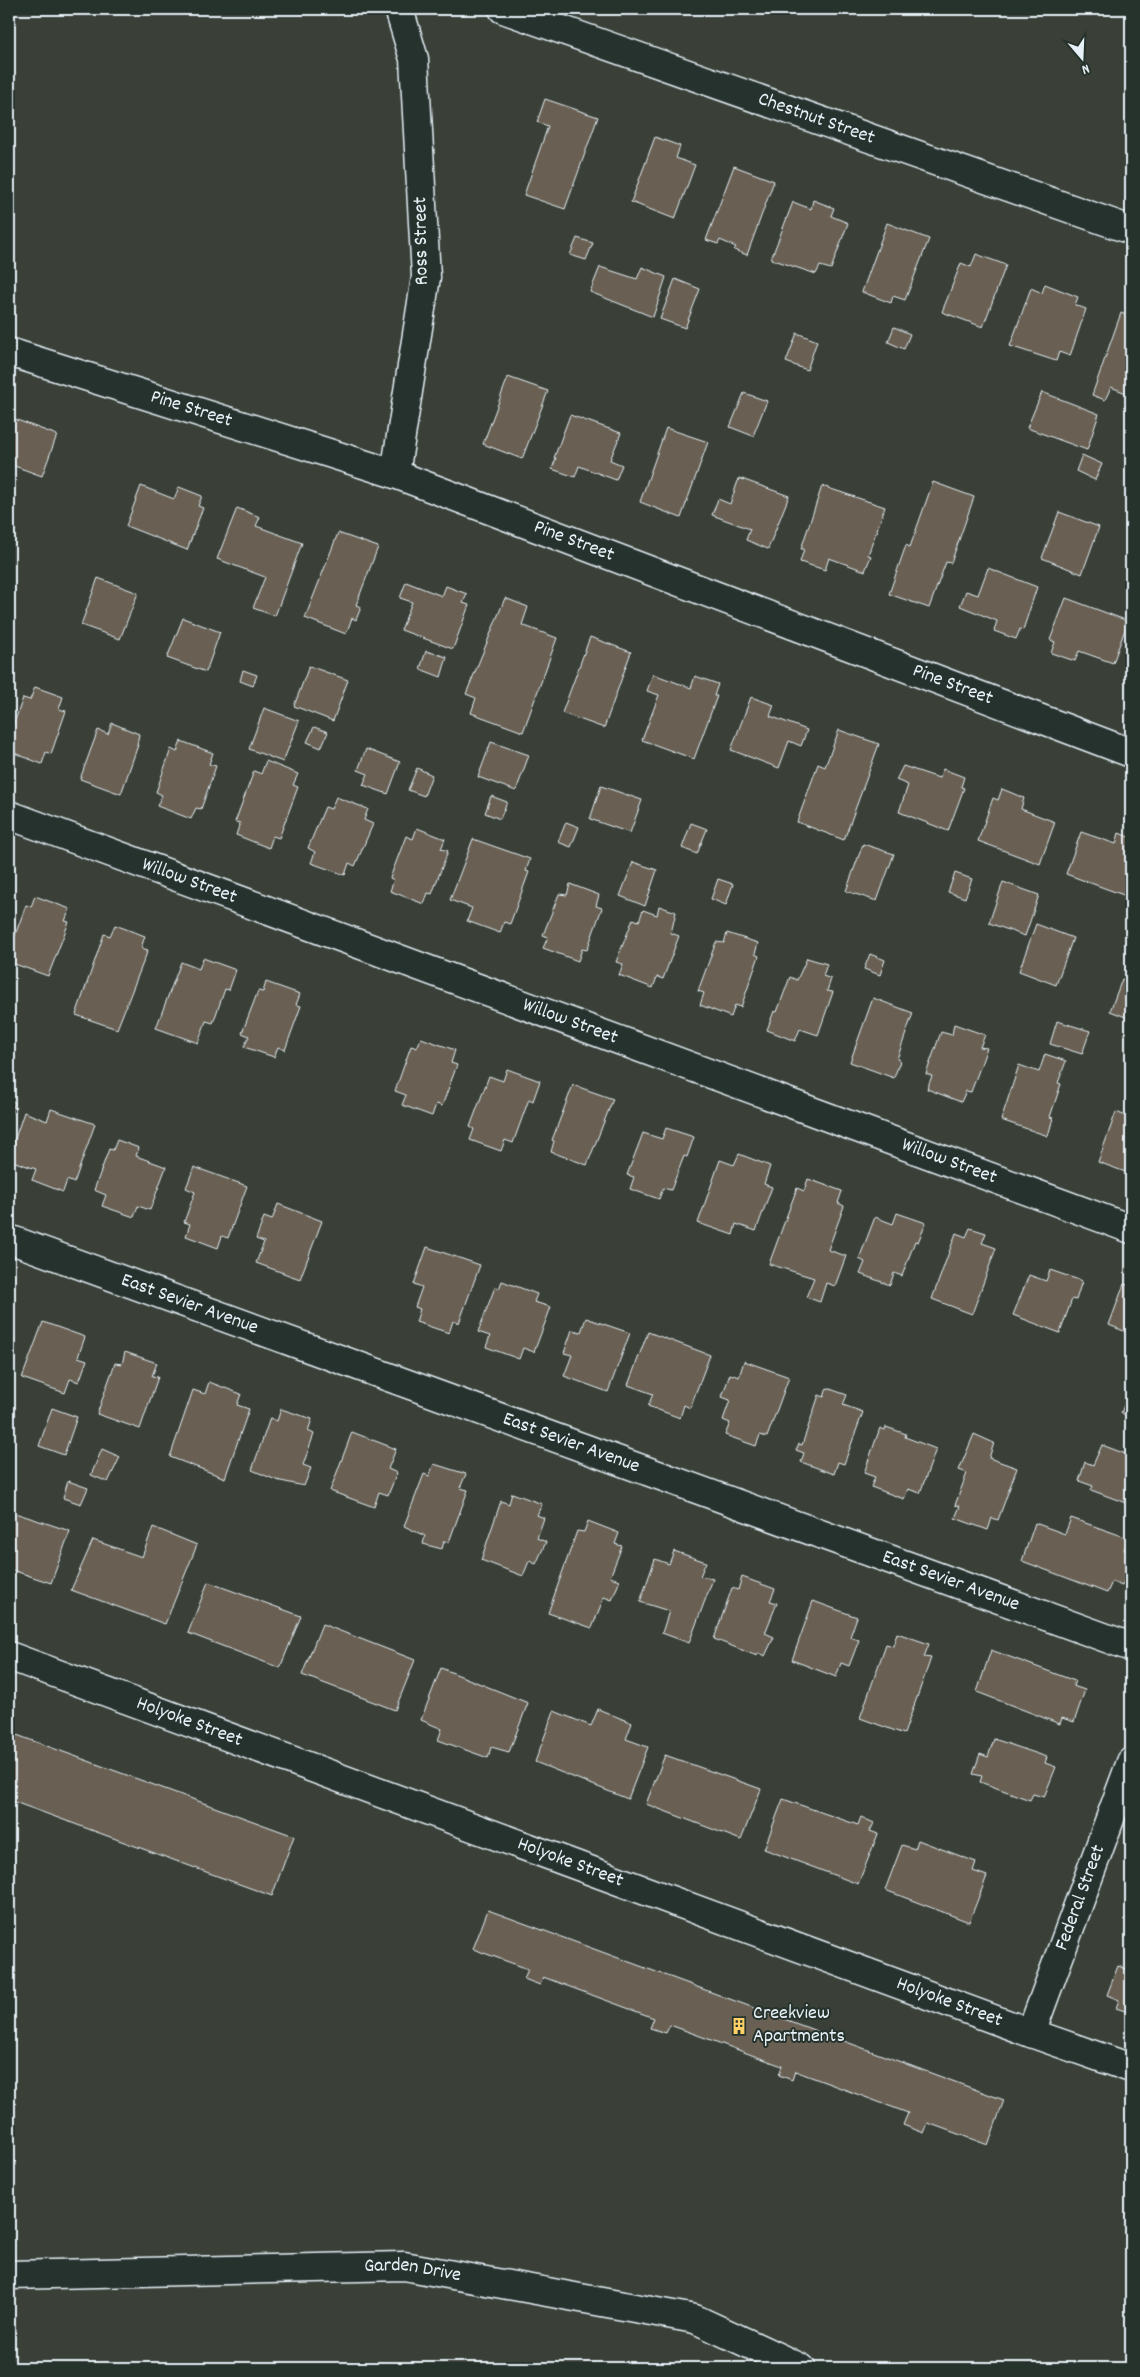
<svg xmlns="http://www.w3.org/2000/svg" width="1140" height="2377" font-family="Dekko,sans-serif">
<rect width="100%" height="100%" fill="#3a4038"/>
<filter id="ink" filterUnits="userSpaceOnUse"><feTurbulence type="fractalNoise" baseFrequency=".02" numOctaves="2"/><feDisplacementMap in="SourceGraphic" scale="10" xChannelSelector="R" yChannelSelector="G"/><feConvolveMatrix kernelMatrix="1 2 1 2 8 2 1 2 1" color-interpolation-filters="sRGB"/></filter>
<g filter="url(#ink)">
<g fill="#696052" stroke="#e8f1f8">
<polygon points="545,99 598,117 565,209 524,195 548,126 537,122"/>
<polygon points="655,137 680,146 676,158 695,165 675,219 631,202"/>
<polygon points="734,166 774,181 747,255 734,250 736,247 720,240 718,244 706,240"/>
<polygon points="813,200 834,208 831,216 848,223 831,269 820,266 816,274 771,259 793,202 811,209"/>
<polygon points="887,223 929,239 905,300 893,296 891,303 862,292"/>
<polygon points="577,238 593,243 586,260 570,255"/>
<polygon points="976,254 1006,265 983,327 942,312 961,263 971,267"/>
<polygon points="600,267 637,279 642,267 666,277 653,317 590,292"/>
<polygon points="675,279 700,289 685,328 660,319"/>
<polygon points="1045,284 1078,297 1075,305 1086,309 1070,356 1059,352 1056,361 1010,346 1031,288 1042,293"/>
<polygon points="1121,313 1131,317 1131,395 1111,387 1105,400 1092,395"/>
<polygon points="894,327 910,334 904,349 888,342"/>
<polygon points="797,333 817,341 807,370 786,362"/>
<polygon points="508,377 548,391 522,459 483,444"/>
<polygon points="1042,392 1099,414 1087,450 1027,428"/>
<polygon points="744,393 767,401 753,436 730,427"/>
<polygon points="570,415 621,433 610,460 622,465 616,480 579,466 575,477 552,469 556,458 554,458"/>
<polygon points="9,417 57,435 42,476 9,464"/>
<polygon points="666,428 708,442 681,518 640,502"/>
<polygon points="1082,455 1102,464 1095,480 1076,471"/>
<polygon points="739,478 789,496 768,549 746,540 750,529 712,515 718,499 730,504"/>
<polygon points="933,482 974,497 951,563 946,562 929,608 889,594 906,545 910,547"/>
<polygon points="141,486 174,499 179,487 202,496 198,506 203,508 187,550 126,526"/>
<polygon points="822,486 885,507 868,555 871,556 865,571 829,558 825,570 800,562 804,549 801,549"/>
<polygon points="237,508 260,517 256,526 302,543 275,616 253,608 265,577 217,559"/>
<polygon points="1059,512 1099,527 1082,574 1042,558"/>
<polygon points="338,533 378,547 356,605 361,607 356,620 352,618 346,634 305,618"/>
<polygon points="9,535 13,537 9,549"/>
<polygon points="988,568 1037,587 1023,630 1020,629 1016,639 994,631 997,621 960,606 966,591 978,595"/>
<polygon points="98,578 138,593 120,639 81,625"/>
<polygon points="406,582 442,596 446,586 467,594 463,603 469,605 453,649 401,630 412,602 400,598"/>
<polygon points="505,598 528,607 522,625 557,638 523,732 471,713 476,698 466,694"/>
<polygon points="1066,598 1128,621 1113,663 1079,651 1075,661 1051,653 1055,642 1050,640"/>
<polygon points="183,618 220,632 206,672 167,658"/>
<polygon points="590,637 631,652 604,728 562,713"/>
<polygon points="426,651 447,657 441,677 420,669"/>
<polygon points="309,666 348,680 333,721 294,706"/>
<polygon points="243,670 257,675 253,686 240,681"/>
<polygon points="653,674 691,688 695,676 718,684 714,696 717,696 694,759 642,740 659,695 647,691"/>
<polygon points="35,687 63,697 59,709 66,711 51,754 46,752 42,764 9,751 13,739 9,737 23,698 30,700"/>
<polygon points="751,697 774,705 770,716 807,730 801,746 789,741 779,768 731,750"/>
<polygon points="264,708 299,721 283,762 249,749"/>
<polygon points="112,723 139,734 137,745 138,745 121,794 80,779 98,730 108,734"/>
<polygon points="314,727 328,732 321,748 307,742"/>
<polygon points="839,730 879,744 844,840 797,822 818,764 825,767"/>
<polygon points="181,741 213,753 209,764 216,766 201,809 196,808 191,819 157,806 162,795 156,792 171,749 177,752"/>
<polygon points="491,742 529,755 516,791 478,777"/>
<polygon points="366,749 400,762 388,794 363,785 368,774 358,770"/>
<polygon points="266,761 298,774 293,785 298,787 279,838 273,836 269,848 236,835 240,823 235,822 254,771 261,774"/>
<polygon points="903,766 939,778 943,769 964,777 961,787 964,788 948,831 899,812 908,785 896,780"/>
<polygon points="417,768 432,775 424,796 408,790"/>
<polygon points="601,786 642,800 630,833 590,819"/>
<polygon points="1002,789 1024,798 1021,809 1055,822 1040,864 978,841 993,798 998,800"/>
<polygon points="491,796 507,802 500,819 485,813"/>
<polygon points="336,797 368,809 364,820 373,824 355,866 349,863 345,875 311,863 315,852 308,848 325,807 331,809"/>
<polygon points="566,822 579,827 571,847 558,842"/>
<polygon points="691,823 707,829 697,854 682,848"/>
<polygon points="417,828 445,839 441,849 448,851 432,894 428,893 424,904 390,891 394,880 390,878 406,836 413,839"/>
<polygon points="1081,832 1116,844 1119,833 1131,838 1131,890 1129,897 1066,874"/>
<polygon points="473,839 530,859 526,871 529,872 510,924 504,922 500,933 467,921 472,908 450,900"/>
<polygon points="863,844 894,854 877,901 846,891"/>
<polygon points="633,862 657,870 645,906 620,896"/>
<polygon points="955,873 972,879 965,898 948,892"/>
<polygon points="718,879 733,884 726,905 711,899"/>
<polygon points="1003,882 1039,895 1025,936 989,923"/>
<polygon points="570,884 599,895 596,906 602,908 587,950 582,949 578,961 543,948 548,937 543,935 559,894 567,895"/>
<polygon points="35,896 70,909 65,921 69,922 48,976 9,962 9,952 26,905 31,907"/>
<polygon points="659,906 676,912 671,933 679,936 663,979 657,977 653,988 619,975 623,964 616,962 633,919 639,921 643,910 657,915"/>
<polygon points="1036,924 1073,938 1056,985 1019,971"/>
<polygon points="115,925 145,936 141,948 148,950 117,1029 76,1015 104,934 110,936"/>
<polygon points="727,933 758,943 755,954 759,956 741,1007 735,1005 731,1017 700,1005 704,993 698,991 716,942 724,943"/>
<polygon points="870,954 885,960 880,975 864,969"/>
<polygon points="203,958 236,970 229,990 225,989 213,1023 206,1021 198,1043 156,1028 181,962 199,969"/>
<polygon points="807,958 827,964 823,976 831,979 827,991 833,992 818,1035 800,1029 795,1041 767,1030 774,1011 777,1012 790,977 797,980"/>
<polygon points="1122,979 1131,982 1131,1019 1110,1011"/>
<polygon points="266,982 300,994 296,1005 301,1006 285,1050 278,1047 274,1057 244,1047 249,1036 242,1033 258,991 263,992"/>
<polygon points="873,998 913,1013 897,1059 900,1061 894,1078 850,1062"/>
<polygon points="1057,1021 1090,1031 1082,1054 1050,1044"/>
<polygon points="954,1024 985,1035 980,1047 987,1048 971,1092 966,1091 961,1102 927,1089 932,1076 926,1074 941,1032 952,1035"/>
<polygon points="421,1038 455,1050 451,1063 457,1065 442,1106 436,1104 432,1116 402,1105 406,1095 395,1091 411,1046 417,1048"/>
<polygon points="1045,1054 1066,1061 1058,1083 1061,1084 1050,1117 1053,1118 1048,1136 1001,1120 1019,1065 1039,1072"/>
<polygon points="507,1069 540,1081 533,1101 529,1099 513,1143 505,1140 501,1151 470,1140 474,1129 470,1127 489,1076 503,1081"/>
<polygon points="573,1085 613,1099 587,1165 551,1152 554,1141 552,1140"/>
<polygon points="9,1100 15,1102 9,1119"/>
<polygon points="1130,1105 1131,1105 1131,1174 1098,1162 1116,1112 1126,1116"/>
<polygon points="51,1109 95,1124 74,1183 67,1180 63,1192 32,1180 36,1169 12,1161 13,1158 9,1156 24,1112 47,1121"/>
<polygon points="666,1128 694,1137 687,1157 684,1156 671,1190 663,1188 659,1199 630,1189 634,1177 627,1175 643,1133 662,1139"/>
<polygon points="117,1140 139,1148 136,1156 166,1167 150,1210 138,1206 134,1217 102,1206 106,1195 94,1190 109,1149 113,1150"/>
<polygon points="739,1154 770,1166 764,1184 772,1187 756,1231 736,1224 733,1235 698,1223 720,1160 734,1165"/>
<polygon points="194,1167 247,1186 228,1238 222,1236 218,1248 186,1236 190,1224 184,1222 195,1192 186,1188"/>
<polygon points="808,1179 842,1191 838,1203 844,1206 828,1250 846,1256 835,1286 826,1283 820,1302 806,1297 814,1278 769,1264 797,1188 804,1191"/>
<polygon points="278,1204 322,1221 300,1279 256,1263 264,1242 256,1239 264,1217 272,1220"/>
<polygon points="897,1213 926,1223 918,1242 915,1241 902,1276 894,1273 890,1285 860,1274 865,1262 859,1259 875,1217 893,1224"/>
<polygon points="970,1228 986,1233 982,1243 996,1248 972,1314 932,1299 956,1233 966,1237"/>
<polygon points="427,1247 480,1265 459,1323 453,1321 449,1333 416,1322 420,1309 415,1307 422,1287 414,1284"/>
<polygon points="1050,1270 1082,1281 1076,1300 1072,1299 1060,1333 1013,1315 1029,1275 1046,1281"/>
<polygon points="502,1281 537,1294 534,1302 551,1307 534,1352 523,1348 519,1359 486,1347 490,1336 478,1332 495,1287 499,1289"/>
<polygon points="1124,1284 1131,1286 1131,1334 1109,1325"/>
<polygon points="586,1318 630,1333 608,1392 564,1376 572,1355 564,1353 572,1330 581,1332"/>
<polygon points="43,1322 85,1337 78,1357 87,1360 79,1382 70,1379 65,1393 22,1378"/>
<polygon points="648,1332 710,1355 690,1408 684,1405 680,1418 648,1406 653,1394 628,1385"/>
<polygon points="125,1352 157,1363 152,1376 158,1377 140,1429 97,1414 115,1363 122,1364"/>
<polygon points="744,1361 789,1377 767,1437 760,1435 756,1446 725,1435 730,1423 723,1420 730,1400 722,1397 730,1374 739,1377"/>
<polygon points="209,1382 241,1394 237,1405 249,1409 225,1478 170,1457 193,1390 205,1394"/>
<polygon points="1131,1387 1131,1417 1121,1413"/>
<polygon points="827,1388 847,1395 843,1405 863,1412 844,1464 838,1462 834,1474 801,1462 804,1453 796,1450 799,1444 802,1445 819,1395 824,1397"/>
<polygon points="52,1408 77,1417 64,1455 39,1446"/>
<polygon points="281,1409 312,1419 308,1431 314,1434 303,1465 311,1468 304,1486 276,1480 252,1470 270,1418 277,1421"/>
<polygon points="886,1427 906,1434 905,1437 936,1449 920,1493 908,1489 904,1499 871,1487 875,1477 864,1473 880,1428 885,1430"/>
<polygon points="352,1432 396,1449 388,1469 397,1473 388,1495 379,1492 374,1507 330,1491"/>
<polygon points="974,1434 994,1443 989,1458 1017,1468 998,1520 992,1518 988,1530 955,1518 960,1506 955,1505 967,1473 959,1470"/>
<polygon points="1102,1445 1131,1456 1131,1505 1091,1490 1093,1486 1079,1481 1085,1462 1093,1465"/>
<polygon points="102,1449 120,1457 108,1482 91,1475"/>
<polygon points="434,1464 466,1474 460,1488 468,1490 449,1542 444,1541 442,1549 423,1544 425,1536 404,1526 424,1474 429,1476"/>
<polygon points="68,1481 88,1488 81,1504 63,1498"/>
<polygon points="512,1493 542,1504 537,1515 544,1518 537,1538 546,1542 536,1564 529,1561 523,1576 481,1560 501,1501 509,1504"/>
<polygon points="9,1511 70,1531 51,1583 9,1569"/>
<polygon points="1071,1518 1128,1538 1124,1550 1131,1553 1131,1564 1122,1586 1112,1582 1107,1593 1022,1561 1035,1523 1065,1534"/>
<polygon points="588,1521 619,1533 615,1544 622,1546 610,1577 620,1580 612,1600 604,1597 592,1628 548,1613 577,1531 584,1532"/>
<polygon points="153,1527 197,1545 165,1624 71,1590 93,1540 142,1557"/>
<polygon points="674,1551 706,1562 700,1576 713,1579 689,1643 662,1633 669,1611 640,1602 655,1559 669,1564"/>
<polygon points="742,1577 775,1589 770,1601 777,1603 765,1633 774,1637 765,1656 758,1653 757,1656 714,1639 732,1588 738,1590"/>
<polygon points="208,1582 301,1616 280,1668 188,1633"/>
<polygon points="813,1601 857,1617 850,1637 859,1640 849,1666 841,1663 836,1677 792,1660"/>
<polygon points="322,1624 415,1660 395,1710 302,1675"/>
<polygon points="897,1633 929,1644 924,1657 931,1658 904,1734 860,1718 886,1644 893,1646"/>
<polygon points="991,1650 1075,1681 1073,1686 1085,1690 1074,1722 1062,1718 1060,1724 977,1692"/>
<polygon points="441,1668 528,1703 509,1752 491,1747 488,1758 438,1740 442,1729 421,1720"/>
<polygon points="598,1709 632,1723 626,1739 648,1747 628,1799 535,1762 554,1711 591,1726"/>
<polygon points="14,1734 294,1836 272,1896 9,1800 9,1748"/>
<polygon points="994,1739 1047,1757 1045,1763 1056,1767 1044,1797 1033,1794 1030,1800 980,1782 982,1776 973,1774 980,1754 988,1757"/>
<polygon points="665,1755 761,1789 741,1840 646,1804"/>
<polygon points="783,1799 858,1825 861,1817 874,1823 870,1831 878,1834 858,1884 764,1849"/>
<polygon points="918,1840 976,1862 973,1871 987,1876 969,1922 885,1890 902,1845 915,1849"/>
<polygon points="488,1910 1004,2100 988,2145 928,2123 924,2133 903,2125 908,2113 795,2071 792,2080 779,2075 782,2066 670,2025 666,2033 650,2028 654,2018 543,1977 540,1985 524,1979 528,1969 473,1949"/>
<polygon points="1131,1964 1131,2013 1116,2008 1119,2000 1107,1995 1118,1966 1129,1970"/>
</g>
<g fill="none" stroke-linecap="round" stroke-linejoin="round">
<g stroke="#e8f1f8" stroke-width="31">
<g id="minor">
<path id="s1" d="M503,9L1131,230"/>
<path id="s2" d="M9,352L395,474L1131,753"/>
<polyline points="395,474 426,277 414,59 399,9"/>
<path id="s3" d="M9,815L1131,1229"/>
<path id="s4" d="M9,1239L1131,1647"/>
<path id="s5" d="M9,1656L1031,2033L1131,2068"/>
<path id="s6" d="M1031,2033L1131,1762"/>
<path id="s7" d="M9,2275L404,2266L695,2319L801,2368"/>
</g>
</g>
<use href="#minor" stroke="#26332d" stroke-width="28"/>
</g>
</g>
<defs>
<g id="building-bare" transform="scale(1.35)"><path d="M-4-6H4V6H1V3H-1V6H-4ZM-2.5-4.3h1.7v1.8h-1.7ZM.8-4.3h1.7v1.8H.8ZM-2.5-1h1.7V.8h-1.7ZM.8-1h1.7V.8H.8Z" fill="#ffd166" stroke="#26332d" stroke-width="2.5" paint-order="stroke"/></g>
</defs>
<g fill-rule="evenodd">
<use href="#building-bare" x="739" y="2026"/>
</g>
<g text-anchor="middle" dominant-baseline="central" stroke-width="4" stroke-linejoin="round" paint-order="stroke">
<g font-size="20" fill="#e8f1f8" stroke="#26332d">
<text stroke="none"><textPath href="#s1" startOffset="332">Chestnut Street</textPath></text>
<text transform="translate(422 241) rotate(-91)">Ross Street</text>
<text stroke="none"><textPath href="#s2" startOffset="191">Pine Street</textPath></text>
<text stroke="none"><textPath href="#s2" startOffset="596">Pine Street</textPath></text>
<text stroke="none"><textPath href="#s2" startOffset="1001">Pine Street</textPath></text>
<text stroke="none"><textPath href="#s3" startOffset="192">Willow Street</textPath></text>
<text stroke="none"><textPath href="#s3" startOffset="598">Willow Street</textPath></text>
<text stroke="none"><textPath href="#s3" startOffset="1002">Willow Street</textPath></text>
<text stroke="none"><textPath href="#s4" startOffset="192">East Sevier Avenue</textPath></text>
<text stroke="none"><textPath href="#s4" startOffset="598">East Sevier Avenue</textPath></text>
<text stroke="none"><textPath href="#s4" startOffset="1002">East Sevier Avenue</textPath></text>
<text stroke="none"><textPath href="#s5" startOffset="192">Holyoke Street</textPath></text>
<text stroke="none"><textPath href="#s5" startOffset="598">Holyoke Street</textPath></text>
<text stroke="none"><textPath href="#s6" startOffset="144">Federal Street</textPath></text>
<text stroke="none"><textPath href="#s5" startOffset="1002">Holyoke Street</textPath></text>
<text stroke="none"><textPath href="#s7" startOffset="404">Garden Drive</textPath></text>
</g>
<g font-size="20" fill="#e8f1f8" stroke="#26332d" text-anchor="start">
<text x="753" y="2014">Creekview<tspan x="753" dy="23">Apartments</tspan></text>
</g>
</g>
<rect width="1140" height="2377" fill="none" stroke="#26332d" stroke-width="30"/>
<rect x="15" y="15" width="1110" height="2347" fill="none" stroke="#e8f1f8" stroke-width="2" filter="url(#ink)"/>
<g transform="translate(1082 58) rotate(161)" stroke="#26332d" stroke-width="4" paint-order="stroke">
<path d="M0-4L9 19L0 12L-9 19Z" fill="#e8f1f8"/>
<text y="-8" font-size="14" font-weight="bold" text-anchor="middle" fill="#e8f1f8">N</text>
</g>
</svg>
